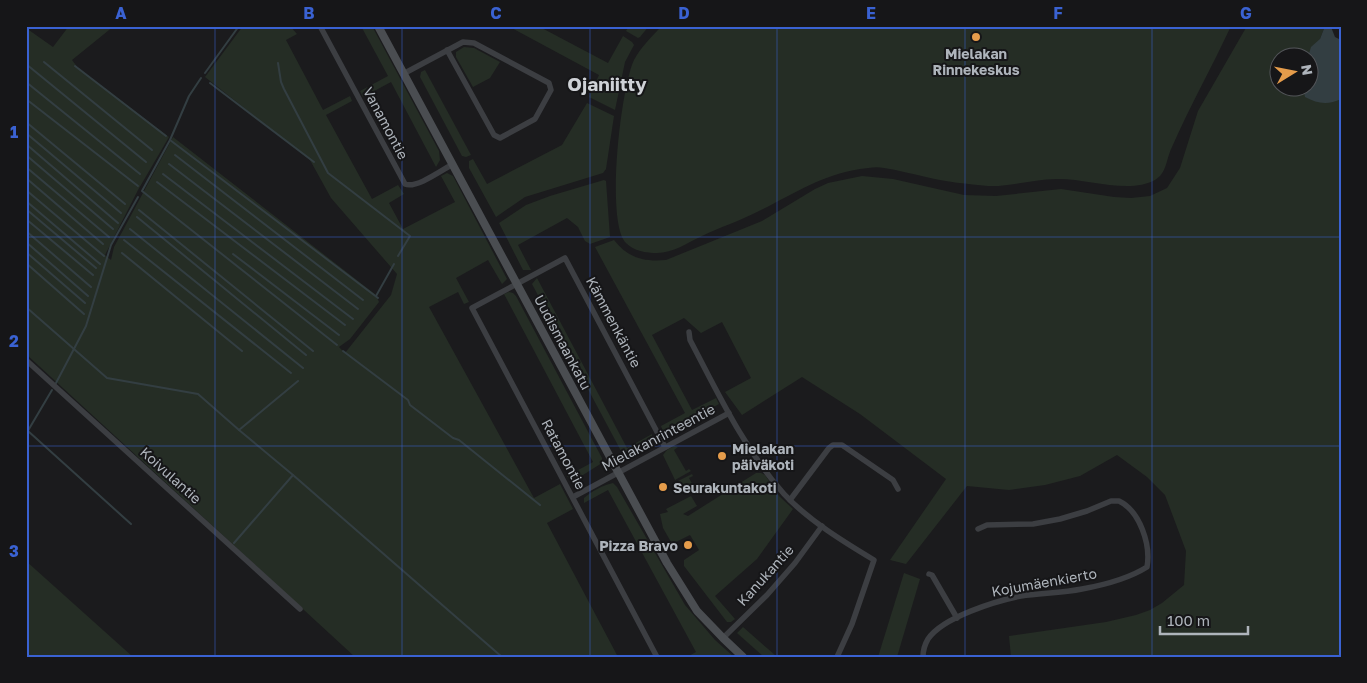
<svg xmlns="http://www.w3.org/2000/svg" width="1367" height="683" font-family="'Golos Text',sans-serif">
<rect width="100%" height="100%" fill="#1b1b1d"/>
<g fill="#252d25" fill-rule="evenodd">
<polygon points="69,26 114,26 72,60 78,68 169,137 138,190 105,255 111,260 114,247 173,137 376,295 379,302 350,339 339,347 345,353 391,295 397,274 331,198 310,160 205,77 243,26 290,26 297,34 286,40 323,110 350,96 352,101 326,115 372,199 398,185 404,194 389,203 403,229 455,202 441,176 447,173 453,176 507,279 502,284 488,260 456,278 469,302 464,304 458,292 429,307 534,498 560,484 573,509 547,523 618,657 355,657 26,354 26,28 53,47"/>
<polygon points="361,26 372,26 439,151 440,160 436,167 391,82 363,97 360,91 388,76"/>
<polygon points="508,26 538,26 608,63 623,36 632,42 634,45 625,62 615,110 589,97 599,75"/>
<polygon points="629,26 649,26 640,37 638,38 626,31"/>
<path d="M662,26H1231C1212,67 1190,106 1172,147C1166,159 1167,173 1155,180C1130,194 1087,179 1060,179C1036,178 1012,187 988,186C968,184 946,182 926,177C912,174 898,170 884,168C876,166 868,168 860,169C821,175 794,194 759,211C740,221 720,227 702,236C687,243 673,253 657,253C646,253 634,251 626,243C605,221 621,87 634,60C641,47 652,36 662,26Z"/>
<path d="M1247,26H1325L1320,39L1341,85V657H1011L1009,636L1106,622L1136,615L1150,610L1162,603L1184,585L1186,551L1165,495L1147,477L1117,455L1080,476L1045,485L1009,490L967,486L906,564L890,560L946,479L860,414L802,377L742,415L725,392L751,378L722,322L701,333L684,318L652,335L692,410L716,398L719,404L664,434L661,426L685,413L595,247L614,240C628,258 644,262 666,260L762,221L815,189L828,183L862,176L893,179L964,195L996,196L1061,189L1114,197L1131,198L1150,196L1167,188L1180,168L1198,111ZM1280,58H1310V88H1280Z"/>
<polygon points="464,47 474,48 500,62 490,78 473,87 456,57 456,52"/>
<polygon points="425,70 471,155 466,157 462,156 420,77 421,72"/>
<polygon points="587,103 614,116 606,169 603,173 525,197 496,217 469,168 469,161 473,159 487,184 562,145"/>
<polygon points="604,180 606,181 610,237 590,244 585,241 578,227 567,218 518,245 531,270 523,270 499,223 526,205 550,196"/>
<polygon points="537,278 627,448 652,434 652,437 625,453 621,451 532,284"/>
<polygon points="509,292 513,293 516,296 602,458 602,463 575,480 570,480 567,476 593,462 504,294"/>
<polygon points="674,446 678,447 674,450 686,471 689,469 691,471 675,480 663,455 667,450"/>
<polygon points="756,473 761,473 765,475 779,496 793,509 757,559 715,596 735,619 731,622 727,622 684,566 684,560 699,550 690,535 674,543 671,542 663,528 660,514 668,512 666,509 691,496 697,506 683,514 688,516"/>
<polygon points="692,474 693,476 689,478 694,487 684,492 682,488 680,489 676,482"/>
<path d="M613,483L617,487L685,605L715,640L734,657H687L696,652L608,490L584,503V498C592,491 603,485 613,483Z"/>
<polygon points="26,561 133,657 26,657"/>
<polygon points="904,573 920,579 897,657 878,657"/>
<polygon points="743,627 775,655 778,657 764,657 737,633"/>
</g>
<path fill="#333e42" d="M1325,26L1331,27L1335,37L1341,40V99C1328,105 1318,104 1305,97L1303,88H1310L1308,57L1311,47L1320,39Z"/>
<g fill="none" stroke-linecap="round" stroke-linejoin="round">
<g stroke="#333e42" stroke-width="2">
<polyline points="44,62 152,150"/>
<polyline points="278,63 281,82 284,89 328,173 410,236 398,256"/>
<polyline points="26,64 146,162"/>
<polyline points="75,66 166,136"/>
<polyline points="205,73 239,26"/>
<polyline points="201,78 189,96 170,140 142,191 337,345"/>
<polyline points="26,82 140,174"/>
<polyline points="210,83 314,162"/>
<polyline points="26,99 138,186"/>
<polyline points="26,122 125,204"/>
<polyline points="26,133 121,213"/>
<polyline points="170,140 378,298"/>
<polyline points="26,144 118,223"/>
<polyline points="26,155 113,229"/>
<polyline points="175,155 363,300"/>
<polyline points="169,164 358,309"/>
<polyline points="26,167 109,237"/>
<polyline points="163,174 353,319"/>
<polyline points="26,178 103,244"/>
<polyline points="157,182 345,325"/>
<polyline points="26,190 104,256"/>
<polyline points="26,201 100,264"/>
<polyline points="26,209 96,268"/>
<polyline points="139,210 313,351"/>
<polyline points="137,217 306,355"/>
<polyline points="26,219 93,275"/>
<polyline points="130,229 303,368"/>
<polyline points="26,231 91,287"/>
<polyline points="124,240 291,373"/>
<polyline points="26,242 88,296"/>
<polyline points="26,252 85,303"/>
<polyline points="122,253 242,351"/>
<polyline points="233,254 339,335"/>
<polyline points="26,263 84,314"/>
<polyline points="376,296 394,264"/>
<polyline points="26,307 107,378 198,394 239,430 298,381"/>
<polyline points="343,351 408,400 410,405 453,438 459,440 540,505"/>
<polyline points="56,383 86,326 111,245 138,197"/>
<polyline points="28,431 131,524"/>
<polyline points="26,434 52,390"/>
<polyline points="293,475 502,657"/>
<polyline points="234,543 293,475 239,430"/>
</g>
<g stroke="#3c3e42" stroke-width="5.5">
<path d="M320,26L405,184C416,189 442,170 453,164"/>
<polyline points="403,74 463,42 474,43 549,83 551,90 535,119 500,138 494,135 447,50"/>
<path d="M689,332L690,340C718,393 744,449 784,494C808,520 844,542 874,560L852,624L837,657"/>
<polyline points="26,360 300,609"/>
<polyline points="573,497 729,413"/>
<polyline points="790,500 829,448 833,445 842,445 893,480 898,489"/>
<polyline points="929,574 932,575 957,618"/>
<polyline points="723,638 767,595 795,563 822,526"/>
<polyline points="657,657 472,308 565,258 665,447"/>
<path d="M923,657C923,650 925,644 928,639C943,617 996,601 1021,596C1041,593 1062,593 1082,589C1104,585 1128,579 1147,567C1151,545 1140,511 1119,501H1111L1087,511L1060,519L1033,524L987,525L978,529"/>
</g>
<polyline stroke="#4a4d51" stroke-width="8" points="378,26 667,563 697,611 723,638 743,657"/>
</g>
<path fill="none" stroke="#3a62d2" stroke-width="1" stroke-opacity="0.55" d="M215,26V657M402,26V657M590,26V657M777,26V657M965,26V657M1152,26V657M26,237H1341M26,446H1341"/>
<g fill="#e59c4b" stroke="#161618" stroke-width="2">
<circle cx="976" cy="37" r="5"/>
<circle cx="722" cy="456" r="5"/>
<circle cx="663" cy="487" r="5"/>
<circle cx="688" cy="545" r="5"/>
</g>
<g text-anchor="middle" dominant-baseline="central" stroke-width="4" stroke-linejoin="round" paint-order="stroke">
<g font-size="14" font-weight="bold" fill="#aeb4bb" stroke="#161618" text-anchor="start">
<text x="976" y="53" text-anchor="middle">Mielakan<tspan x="976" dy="16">Rinnekeskus</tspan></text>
<text x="732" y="448">Mielakan<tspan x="732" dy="16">päiväkoti</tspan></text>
<text x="673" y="487">Seurakuntakoti</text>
<text x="678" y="545" text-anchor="end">Pizza Bravo</text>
</g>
<g font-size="14" fill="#aeb4bb" stroke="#161618">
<text transform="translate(386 123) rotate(62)">Vanamontie</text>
<text transform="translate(614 322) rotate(62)">Kämmenkäntie</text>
<text transform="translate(563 342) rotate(62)">Uudismaankatu</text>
<text transform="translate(658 437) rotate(-28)">Mielakanrinteentie</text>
<text transform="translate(564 454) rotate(62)">Ratamontie</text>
<text transform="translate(171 475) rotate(42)">Koivulantie</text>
<text transform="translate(765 575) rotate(-48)">Kanukantie</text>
<text transform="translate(1044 582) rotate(-10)">Kojumäenkierto</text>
</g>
<g font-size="19" font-weight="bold" fill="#cfd2d7" stroke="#161618">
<text x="607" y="83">Ojaniitty</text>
</g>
</g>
<rect width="1367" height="683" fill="none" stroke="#161618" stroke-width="55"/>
<g transform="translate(1294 72) rotate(80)"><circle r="24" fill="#161618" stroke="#535559"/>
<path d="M0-4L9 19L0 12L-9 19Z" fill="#e59c4b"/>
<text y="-8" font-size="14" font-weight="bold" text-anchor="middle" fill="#aeb4bb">N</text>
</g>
<path d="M1160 626v8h88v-8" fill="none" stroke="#aeb4bb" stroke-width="2.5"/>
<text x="1167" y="626" font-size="15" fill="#aeb4bb" stroke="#161618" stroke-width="4" paint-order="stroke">100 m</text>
<rect x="28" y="28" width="1312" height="628" fill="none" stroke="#3a62d2" stroke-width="2"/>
<g font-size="16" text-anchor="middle" font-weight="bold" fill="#3a62d2">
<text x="121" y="19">A</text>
<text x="309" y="19">B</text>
<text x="496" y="19">C</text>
<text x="684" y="19">D</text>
<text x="871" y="19">E</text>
<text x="1058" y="19">F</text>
<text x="1246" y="19">G</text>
<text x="14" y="138">1</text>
<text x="14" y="347">2</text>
<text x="14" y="557">3</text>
</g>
</svg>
